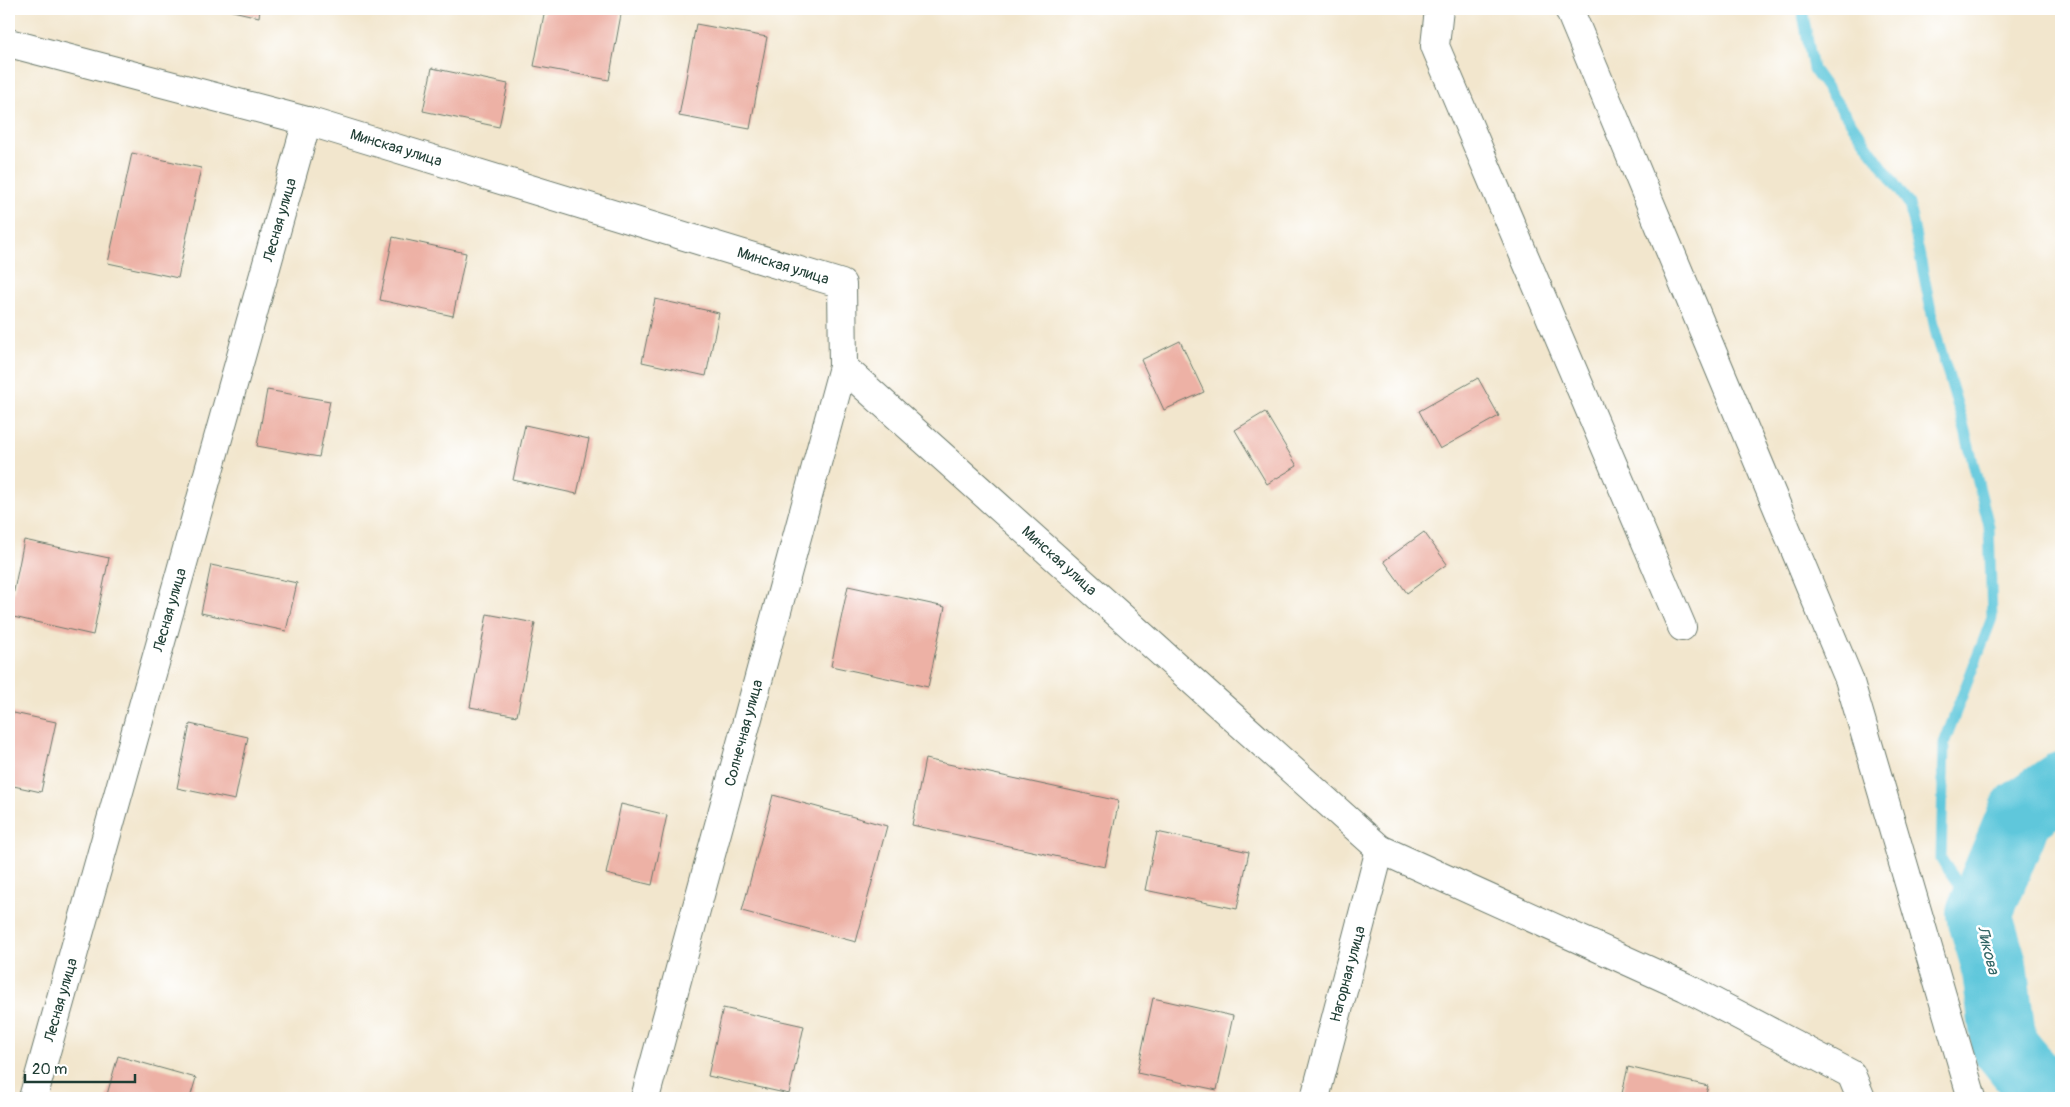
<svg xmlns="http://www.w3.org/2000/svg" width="2070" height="1107" font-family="Pangolin,sans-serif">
<rect width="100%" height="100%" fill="#fff"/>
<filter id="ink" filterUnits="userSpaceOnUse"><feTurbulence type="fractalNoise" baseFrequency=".02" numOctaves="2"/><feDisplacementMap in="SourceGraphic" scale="10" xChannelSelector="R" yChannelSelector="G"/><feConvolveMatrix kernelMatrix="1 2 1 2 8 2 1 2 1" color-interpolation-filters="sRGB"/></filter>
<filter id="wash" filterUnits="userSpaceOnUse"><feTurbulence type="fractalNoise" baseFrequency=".0096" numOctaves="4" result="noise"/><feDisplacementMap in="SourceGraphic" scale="20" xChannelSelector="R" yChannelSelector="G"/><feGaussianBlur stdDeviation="1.12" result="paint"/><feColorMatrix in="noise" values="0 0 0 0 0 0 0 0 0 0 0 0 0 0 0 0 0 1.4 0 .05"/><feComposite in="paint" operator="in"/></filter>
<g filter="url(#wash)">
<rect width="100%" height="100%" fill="#f2e6cd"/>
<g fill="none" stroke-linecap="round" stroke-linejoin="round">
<polyline stroke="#5fc7db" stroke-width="11" points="1802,9 1813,69 1909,204 1936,334 1964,427 1989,526 1992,618 1944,743 1941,859 1979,914"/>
<polyline stroke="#5fc7db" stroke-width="66" points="2047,1098 2004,1045 1994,964 1979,914 2021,813 2061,785"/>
</g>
<g id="blocks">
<g fill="#edb1a5">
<polygon points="224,9 260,9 259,17"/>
<polygon points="545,9 622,9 609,80 534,66"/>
<polygon points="696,24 767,37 750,129 679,116"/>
<polygon points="432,68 508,84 499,127 423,111"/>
<polygon points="132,153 201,168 178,278 108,263"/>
<polygon points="393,237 466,253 453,316 380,300"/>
<polygon points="655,299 719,313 706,376 642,362"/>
<polygon points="1180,341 1204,392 1164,410 1141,360"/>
<polygon points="1478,378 1499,416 1440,449 1419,411"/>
<polygon points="267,390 330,401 319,457 257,446"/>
<polygon points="1265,412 1297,466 1267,484 1235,430"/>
<polygon points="525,425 589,439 577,494 513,480"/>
<polygon points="1424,532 1447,564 1407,593 1384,561"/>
<polygon points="24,540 109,558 93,635 9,616"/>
<polygon points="211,565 297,583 286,631 201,613"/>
<polygon points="848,586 945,607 928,687 831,666"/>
<polygon points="487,614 535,623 517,716 470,707"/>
<polygon points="9,712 56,722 41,792 9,785"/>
<polygon points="190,724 248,737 235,800 177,788"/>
<polygon points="925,759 1119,801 1105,867 912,825"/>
<polygon points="773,795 887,826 856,942 742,911"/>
<polygon points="621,804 667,815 652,885 606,874"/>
<polygon points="1157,832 1249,852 1237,909 1145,890"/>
<polygon points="1153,998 1233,1016 1217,1090 1137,1073"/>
<polygon points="723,1008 804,1026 789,1094 708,1076"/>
<polygon points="118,1056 196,1078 190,1098 106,1098"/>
<polygon points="1628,1067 1708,1086 1705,1098 1621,1098"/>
</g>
</g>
</g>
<g filter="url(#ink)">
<use href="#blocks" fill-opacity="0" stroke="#69786a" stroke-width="1"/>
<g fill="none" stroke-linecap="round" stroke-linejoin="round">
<g stroke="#69786a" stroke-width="30">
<g id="minor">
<polyline points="1439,9 1435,46 1682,627"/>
<polyline points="1569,9 1849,679 1972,1098"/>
<polyline points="9,43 307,121 842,284 843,367 645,1098"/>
<polyline points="843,367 1380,849 1685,987 1851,1074 1861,1098"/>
<polyline points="33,1098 307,121"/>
<polyline points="1315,1098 1380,849"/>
</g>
</g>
<use href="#minor" stroke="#fff" stroke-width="28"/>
</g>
</g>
<g text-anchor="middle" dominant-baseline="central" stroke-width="5" stroke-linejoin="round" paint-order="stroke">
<g font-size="15" fill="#1f3d34" stroke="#fff">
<text transform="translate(396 148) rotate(17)">Минская улица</text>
<text transform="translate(280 220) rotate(-74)">Лесная улица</text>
<text transform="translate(783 266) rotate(17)">Минская улица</text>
<text transform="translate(1059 561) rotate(42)">Минская улица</text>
<text transform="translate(170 610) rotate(-74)">Лесная улица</text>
<text transform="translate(744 733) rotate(-75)">Солнечная улица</text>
<text transform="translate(1348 974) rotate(-75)">Нагорная улица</text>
<text transform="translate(61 1000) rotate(-74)">Лесная улица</text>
</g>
<g font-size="16" font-style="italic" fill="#326666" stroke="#fff">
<text transform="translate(1988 950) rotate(76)">Ликова</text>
</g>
</g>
<rect width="2070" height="1107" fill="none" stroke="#fff" stroke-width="30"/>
<path d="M25 1074v8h110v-8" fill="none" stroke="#1f3d34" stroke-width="2.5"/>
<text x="32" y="1074" font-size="15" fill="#1f3d34" stroke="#ffffff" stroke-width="4" paint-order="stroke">20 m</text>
</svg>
